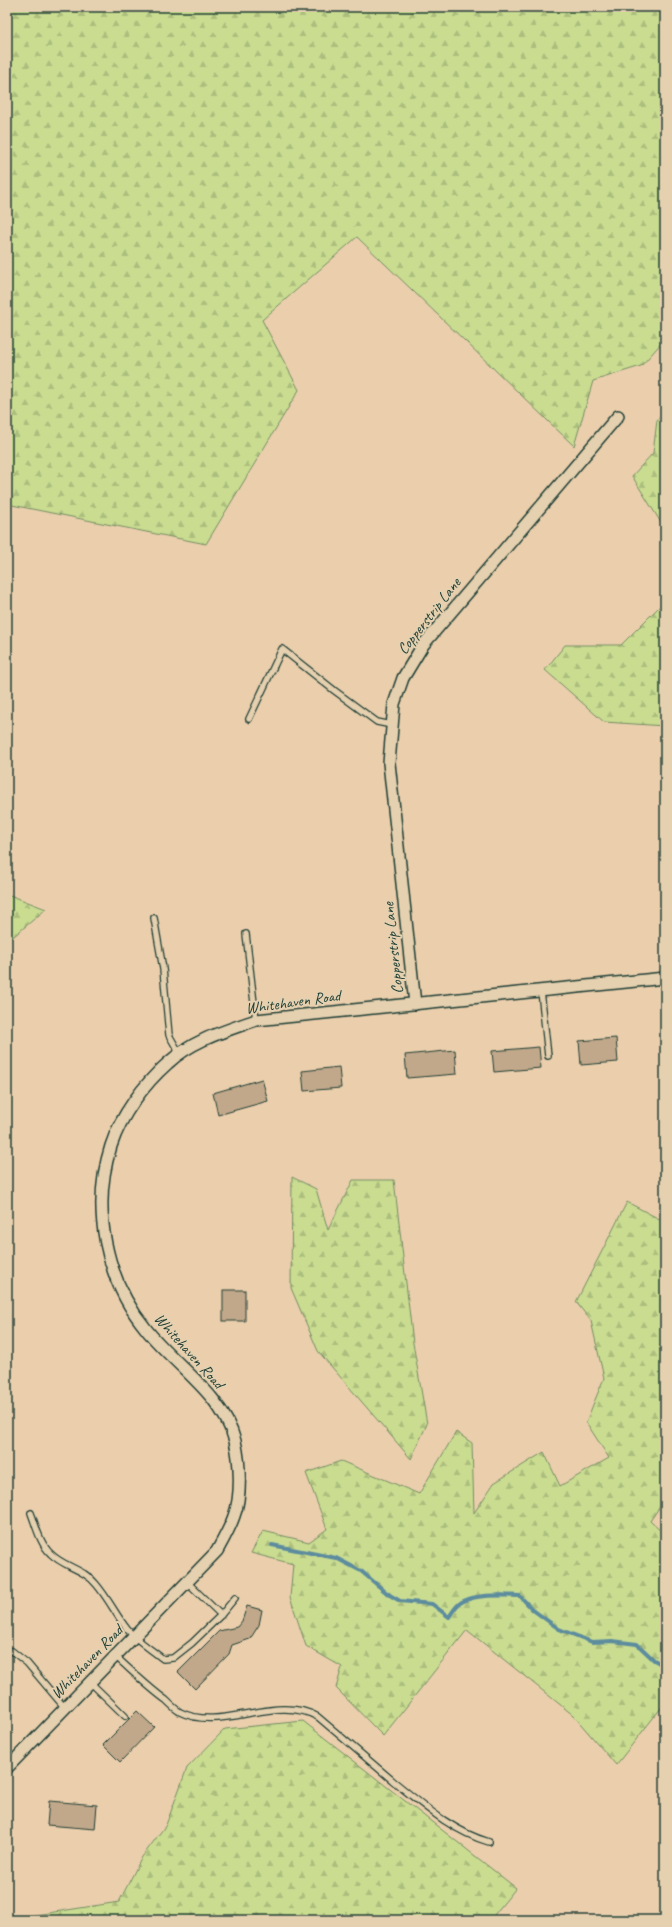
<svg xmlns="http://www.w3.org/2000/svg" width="672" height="1927" font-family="Caveat,sans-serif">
<defs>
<pattern id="forest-firs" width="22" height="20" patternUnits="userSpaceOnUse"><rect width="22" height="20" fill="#c9dc90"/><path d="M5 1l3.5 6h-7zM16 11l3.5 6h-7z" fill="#acbe7d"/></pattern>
</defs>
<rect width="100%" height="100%" fill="#ebcfad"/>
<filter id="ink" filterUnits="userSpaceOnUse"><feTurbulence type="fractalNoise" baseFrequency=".025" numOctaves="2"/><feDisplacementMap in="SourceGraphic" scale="8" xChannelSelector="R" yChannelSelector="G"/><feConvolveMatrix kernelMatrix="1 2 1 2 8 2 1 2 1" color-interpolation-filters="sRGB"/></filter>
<g filter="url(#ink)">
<g fill="url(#forest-firs)" stroke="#748c62">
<polygon points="7,7 665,7 665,339 641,366 593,381 574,446 357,237 262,320 299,390 206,544 7,504"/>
<polygon points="665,408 665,529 632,476 653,453 657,420"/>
<polygon points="665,601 665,726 604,722 545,670 565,645 621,645"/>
<polygon points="7,894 46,909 7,942"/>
<polygon points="292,1177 316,1189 328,1230 353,1180 394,1180 413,1343 427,1424 411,1459 318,1351 291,1288"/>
<polygon points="627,1202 665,1222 665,1499 650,1521 665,1535 665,1703 616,1765 573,1715 467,1630 383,1736 336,1688 342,1667 306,1646 290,1597 293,1564 251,1553 263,1531 309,1542 327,1529 306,1473 341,1461 419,1494 456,1432 472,1443 474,1513 494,1483 544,1452 560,1486 609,1458 586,1422 604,1378 591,1321 576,1302"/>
<polygon points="303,1721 516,1888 490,1920 7,1920 7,1916 22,1917 119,1902 142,1857 166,1825 187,1768 225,1729"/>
</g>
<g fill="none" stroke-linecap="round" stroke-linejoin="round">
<path stroke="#5c8c9e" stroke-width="4" d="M272,1545L336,1558L361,1571L388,1594L400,1601L432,1604L449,1617C452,1613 455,1607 459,1604C471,1594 505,1595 520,1596L533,1610L559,1629L592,1642L612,1641L637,1644L654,1660L665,1666"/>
</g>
<g fill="#c1a88a" stroke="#1f3d34">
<polygon points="616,1038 618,1062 581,1065 579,1041"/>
<polygon points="539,1047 541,1068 494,1072 492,1051"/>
<polygon points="455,1050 457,1074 407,1078 405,1055"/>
<polygon points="339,1067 341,1088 304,1091 302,1071"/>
<polygon points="262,1079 268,1101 218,1115 213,1093"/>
<rect x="223" y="1290" width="22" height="31"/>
<polygon points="247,1606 262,1610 259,1625 250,1639 232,1645 229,1654 195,1689 178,1672 219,1631 237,1627 242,1621"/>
<polygon points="137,1711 154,1727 120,1762 103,1745"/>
<polygon points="49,1801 97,1805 95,1829 47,1825"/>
</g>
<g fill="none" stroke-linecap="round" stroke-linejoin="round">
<g stroke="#1f3d34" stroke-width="8">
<g id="lane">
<polyline points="249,719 282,649 335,691 377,722 392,725"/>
<polyline points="154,918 163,969 169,1035 180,1054"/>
<polyline points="246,934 256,1020"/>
<polyline points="541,991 548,1056"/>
<path d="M31,1513C36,1526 40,1544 51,1554C64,1567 84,1569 96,1584C108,1598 116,1615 127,1629C137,1641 151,1649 163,1659L173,1658L192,1643L221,1615"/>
<polyline points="187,1582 221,1615 235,1598"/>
<polyline points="12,1651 27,1663 65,1708"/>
<path d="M115,1656C132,1671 148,1687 166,1700C170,1704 175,1709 180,1712C222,1733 275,1693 318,1717C343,1738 367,1759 392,1780C422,1804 451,1831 489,1842"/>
<polyline points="90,1682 125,1716"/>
</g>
</g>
<g stroke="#1f3d34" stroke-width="14">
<g id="street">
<polyline points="415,1004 389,763 394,704 403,678 423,645 618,416"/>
<path d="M7,1768L217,1551C223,1540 230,1528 234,1516C242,1496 240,1462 235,1441C222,1393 175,1366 146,1329C105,1279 91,1208 111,1146C121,1115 144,1084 168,1063C193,1040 225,1031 256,1020L665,978"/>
</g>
</g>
<use href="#lane" stroke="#e5d0af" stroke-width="5.5"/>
<use href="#street" stroke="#e5d0af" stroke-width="11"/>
</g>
</g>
<g text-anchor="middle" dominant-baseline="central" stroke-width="4" stroke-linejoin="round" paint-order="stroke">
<g font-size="16" fill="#1f3d34" stroke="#e5d0af">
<text transform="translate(429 616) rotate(-52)">Copperstrip Lane</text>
<text transform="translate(393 948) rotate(-96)">Copperstrip Lane</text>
<text transform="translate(293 1002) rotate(-8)">Whitehaven Road</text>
<text transform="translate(189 1351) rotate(48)">Whitehaven Road</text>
<text transform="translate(87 1662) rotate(-46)">Whitehaven Road</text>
</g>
</g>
<rect width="672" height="1927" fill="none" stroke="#e5d0af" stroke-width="24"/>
<rect x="12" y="12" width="648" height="1903" fill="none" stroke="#1f3d34" stroke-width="1.5" filter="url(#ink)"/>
</svg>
